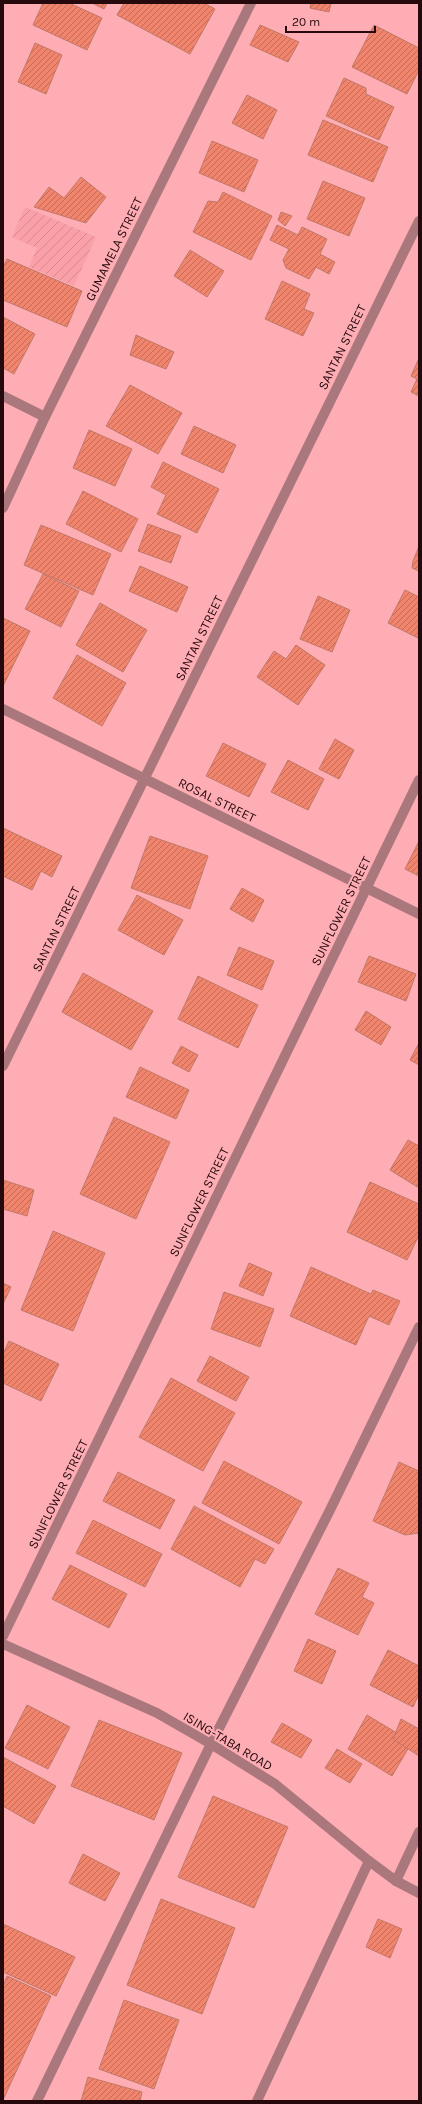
<svg xmlns="http://www.w3.org/2000/svg" width="422" height="2104" font-family="Karla,sans-serif">
<defs>
<pattern id="industrial-furrows" width="10" height="10" patternUnits="userSpaceOnUse"><rect width="10" height="10" fill="#f9a0a9"/><path d="M-1 1l2-2M0 10L10 0M9 11l2-2" fill="none" stroke="#d58890"/></pattern>
<pattern id="building-hatch" width="6" height="6" patternUnits="userSpaceOnUse"><rect width="6" height="6" fill="#f1846c"/><path d="M-1 1l2-2M0 6l6-6M5 7l2-2" fill="none" stroke="#c36a57"/></pattern>
</defs>
<rect width="100%" height="100%" fill="#feadb4"/>
<polygon fill="url(#industrial-furrows)" points="25,207 96,237 74,286 29,267 37,248 12,237"/>
<g fill="url(#building-hatch)" stroke="#c27868">
<polygon points="43,3 69,3 102,18 87,50 33,25"/>
<polygon points="92,3 107,3 104,9"/>
<polygon points="124,3 204,3 215,9 190,54 117,15"/>
<polygon points="311,3 331,3 329,12 310,8"/>
<polygon points="260,25 299,42 288,62 250,45"/>
<polygon points="374,25 419,48 419,70 407,94 352,67"/>
<polygon points="35,43 62,55 46,94 18,82"/>
<polygon points="344,78 366,88 366,94 394,107 379,140 326,116"/>
<polygon points="247,95 277,110 263,139 232,123"/>
<polygon points="323,120 388,147 373,182 308,155"/>
<polygon points="212,141 258,160 244,192 199,173"/>
<polygon points="81,177 106,197 86,223 34,207 49,187 64,198"/>
<polygon points="323,181 365,198 349,236 307,219"/>
<polygon points="223,192 272,216 251,260 193,232 208,201 218,202"/>
<polygon points="281,212 292,216 285,226 278,220"/>
<polygon points="277,225 298,235 302,227 327,239 320,254 335,262 329,274 316,267 309,279 286,268 283,260 289,249 270,240"/>
<polygon points="190,250 224,271 207,297 174,276"/>
<polygon points="7,259 82,291 67,327 3,300 3,267"/>
<polygon points="282,281 310,294 304,309 314,313 303,336 265,319"/>
<polygon points="3,317 35,334 14,374 3,368"/>
<polygon points="136,335 174,352 166,369 130,355"/>
<polygon points="419,358 419,396 411,392 417,379 411,376"/>
<polygon points="130,385 182,413 158,454 106,426"/>
<polygon points="194,426 236,445 223,473 181,454"/>
<polygon points="89,430 132,449 115,486 73,468"/>
<polygon points="163,462 219,489 197,533 157,514 166,495 151,487"/>
<polygon points="83,491 138,519 121,552 66,524"/>
<polygon points="148,524 181,536 171,563 138,551"/>
<polygon points="41,525 111,554 93,595 24,565"/>
<polygon points="419,546 419,571 412,568 413,561"/>
<polygon points="140,566 188,587 177,612 129,591"/>
<polygon points="43,574 79,591 61,627 25,609"/>
<polygon points="405,590 419,597 418,638 388,623"/>
<polygon points="318,596 350,610 332,652 300,639"/>
<polygon points="100,603 147,630 123,672 76,645"/>
<polygon points="3,618 30,631 3,686"/>
<polygon points="296,645 325,665 298,705 257,677 274,651 286,659"/>
<polygon points="77,655 126,683 102,726 53,698"/>
<polygon points="335,739 354,750 339,779 319,769"/>
<polygon points="223,743 266,764 249,797 206,776"/>
<polygon points="288,760 324,779 308,810 271,792"/>
<polygon points="3,828 62,856 52,877 41,871 32,890 3,876"/>
<polygon points="150,836 208,856 190,909 131,888"/>
<polygon points="419,841 419,876 405,869"/>
<polygon points="242,888 264,900 253,922 230,909"/>
<polygon points="137,895 183,920 164,955 118,930"/>
<polygon points="239,947 274,961 262,990 227,975"/>
<polygon points="369,956 416,974 406,1001 358,982"/>
<polygon points="83,973 153,1011 131,1050 62,1012"/>
<polygon points="198,976 258,1005 238,1048 178,1019"/>
<polygon points="366,1011 391,1027 381,1045 355,1030"/>
<polygon points="419,1043 419,1065 410,1060"/>
<polygon points="181,1046 198,1055 189,1072 172,1063"/>
<polygon points="140,1067 189,1090 176,1119 126,1097"/>
<polygon points="114,1117 170,1142 136,1219 80,1194"/>
<polygon points="408,1140 419,1146 419,1188 390,1170"/>
<polygon points="3,1180 34,1190 27,1216 3,1209"/>
<polygon points="370,1182 419,1204 419,1235 407,1260 347,1232"/>
<polygon points="53,1231 105,1253 73,1331 21,1310"/>
<polygon points="249,1263 272,1273 263,1296 239,1286"/>
<polygon points="311,1267 371,1294 373,1290 400,1301 389,1325 369,1316 356,1345 290,1316"/>
<polygon points="3,1283 11,1287 3,1304"/>
<polygon points="224,1292 274,1309 260,1347 211,1329"/>
<polygon points="9,1341 59,1364 41,1401 3,1383 3,1354"/>
<polygon points="210,1356 249,1377 236,1401 197,1381"/>
<polygon points="171,1378 235,1413 203,1471 139,1437"/>
<polygon points="224,1461 302,1502 279,1544 202,1503"/>
<polygon points="399,1462 419,1471 419,1533 405,1535 373,1521"/>
<polygon points="118,1472 175,1500 160,1529 103,1501"/>
<polygon points="194,1506 274,1549 265,1564 255,1559 240,1587 171,1549"/>
<polygon points="93,1520 162,1554 145,1587 76,1553"/>
<polygon points="70,1565 127,1594 109,1628 52,1599"/>
<polygon points="338,1568 369,1583 362,1597 374,1603 358,1635 315,1614"/>
<polygon points="308,1639 336,1651 322,1684 294,1671"/>
<polygon points="388,1650 419,1666 419,1694 413,1707 370,1685"/>
<polygon points="27,1705 70,1727 48,1769 5,1748"/>
<polygon points="367,1715 412,1742 392,1776 348,1749"/>
<polygon points="401,1719 419,1729 419,1756 393,1739"/>
<polygon points="99,1720 182,1753 154,1820 71,1786"/>
<polygon points="282,1723 312,1740 301,1758 271,1742"/>
<polygon points="337,1749 362,1764 350,1783 325,1768"/>
<polygon points="3,1757 56,1786 34,1824 3,1806"/>
<polygon points="213,1796 288,1827 254,1908 178,1877"/>
<polygon points="83,1854 120,1873 105,1901 69,1883"/>
<polygon points="161,1899 235,1928 202,2014 127,1985"/>
<polygon points="378,1919 402,1929 390,1958 366,1947"/>
<polygon points="3,1924 75,1957 56,1996 3,1972"/>
<polygon points="7,1976 51,1996 3,2100 3,1986"/>
<polygon points="124,2000 179,2020 154,2089 99,2069"/>
<polygon points="88,2077 142,2092 140,2101 81,2101"/>
</g>
<g fill="none" stroke-linecap="round" stroke-linejoin="round">
<g stroke="#aa787c" stroke-width="10">
<polyline points="3,396 45,417"/>
<polyline points="3,508 45,417 251,3"/>
<polyline points="3,709 419,914"/>
<polyline points="3,1066 419,221"/>
<polyline points="3,1636 419,780"/>
<polyline points="3,1644 157,1713 211,1744 275,1784 369,1861 396,1881 419,1893"/>
<polyline points="396,1881 419,1832"/>
<polyline points="37,2101 211,1744 330,1510 419,1327"/>
<polyline points="257,2101 369,1861"/>
</g>
</g>
<g text-anchor="middle" dominant-baseline="central" stroke-width="4" stroke-linejoin="round" paint-order="stroke">
<g font-size="13" fill="#25090d" stroke="#feadb4">
<text transform="translate(114 249) rotate(-64)">GUMAMELA STREET</text>
<text transform="translate(342 347) rotate(-64)">SANTAN STREET</text>
<text transform="translate(199 638) rotate(-64)">SANTAN STREET</text>
<text transform="translate(217 800) rotate(26)">ROSAL STREET</text>
<text transform="translate(341 911) rotate(-64)">SUNFLOWER STREET</text>
<text transform="translate(56 929) rotate(-64)">SANTAN STREET</text>
<text transform="translate(199 1202) rotate(-64)">SUNFLOWER STREET</text>
<text transform="translate(58 1494) rotate(-64)">SUNFLOWER STREET</text>
<text transform="translate(228 1741) rotate(31)">ISING-TABA ROAD</text>
</g>
</g>
<rect width="422" height="2104" fill="none" stroke="#25090d" stroke-width="8"/>
<path d="M286 26v6h89v-6" fill="none" stroke="#25090d" stroke-width="2"/>
<text x="292" y="26" font-size="12" fill="#25090d" stroke="#feadb4" stroke-width="3" paint-order="stroke">20 m</text>
</svg>
